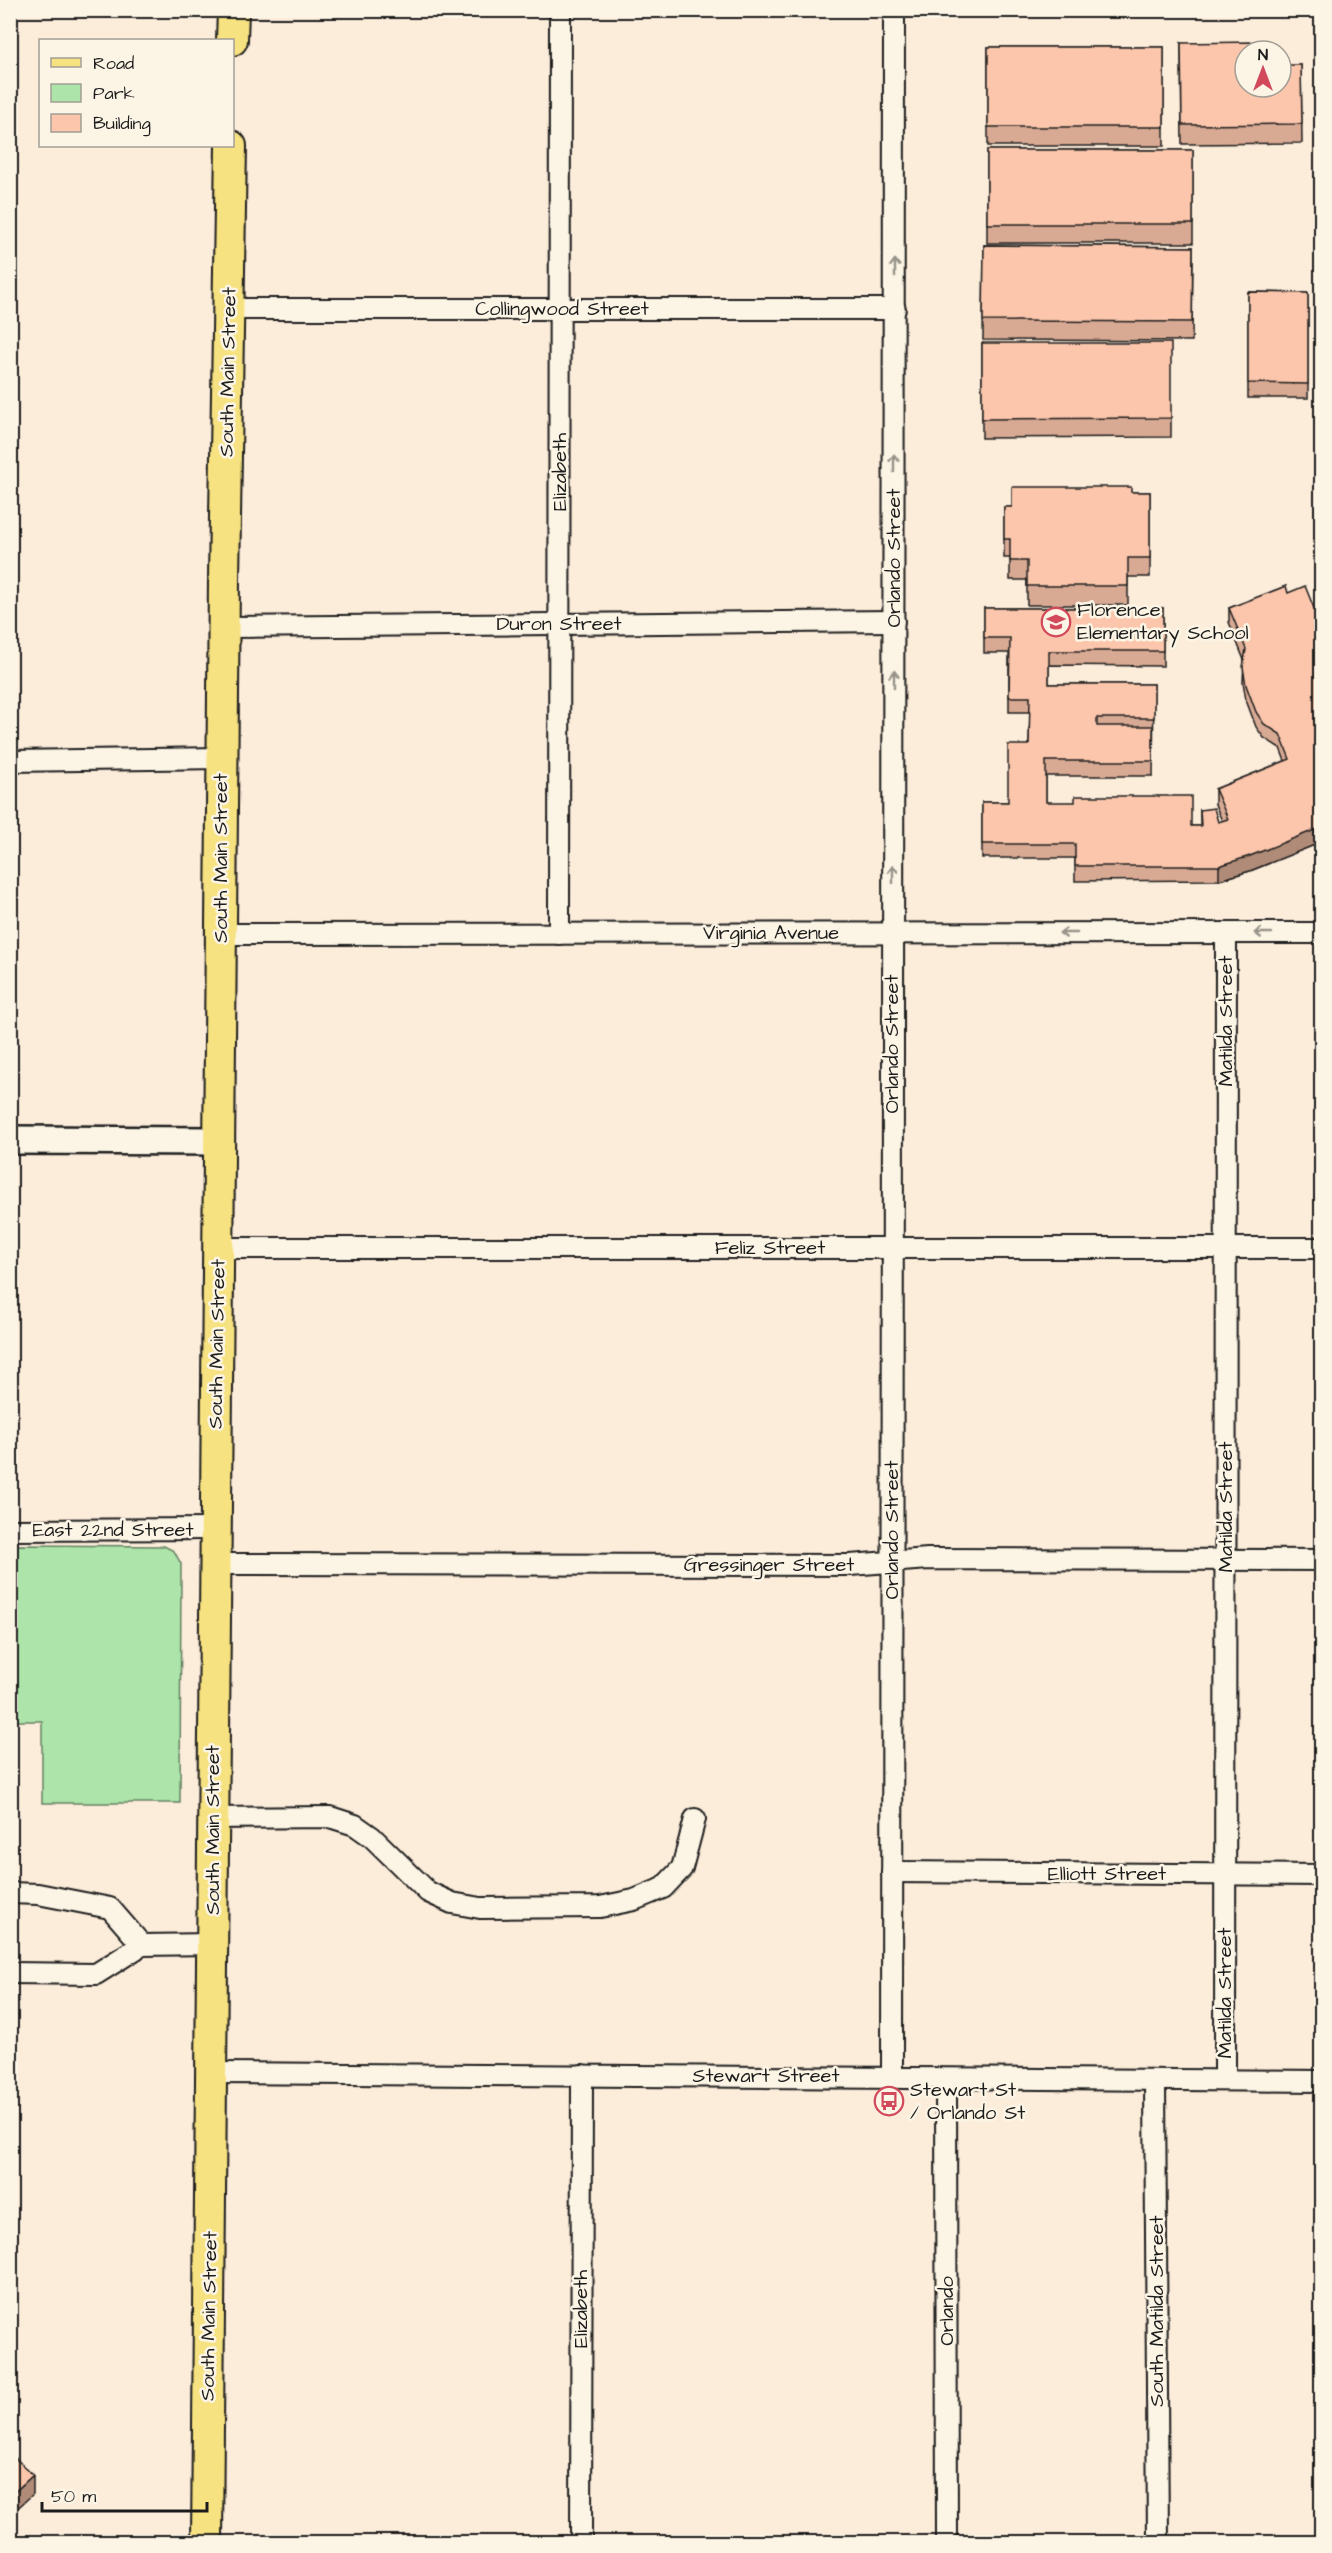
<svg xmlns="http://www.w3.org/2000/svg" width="1332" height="2553" font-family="'Architects Daughter',sans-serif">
<rect width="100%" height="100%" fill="#fcecda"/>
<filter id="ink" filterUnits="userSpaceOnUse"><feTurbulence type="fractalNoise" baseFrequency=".0167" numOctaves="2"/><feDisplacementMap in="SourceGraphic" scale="12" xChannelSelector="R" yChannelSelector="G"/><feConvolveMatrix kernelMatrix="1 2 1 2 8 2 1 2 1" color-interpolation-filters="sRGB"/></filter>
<g filter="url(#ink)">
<polygon fill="#ace4a9" stroke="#648062" stroke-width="1.5" points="11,1545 164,1546 174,1551 181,1564 180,1803 42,1803 42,1721 11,1721"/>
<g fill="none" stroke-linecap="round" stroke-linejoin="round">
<g stroke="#1c1c1c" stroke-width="24">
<g id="street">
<polyline points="230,309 895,309"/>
<polyline points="224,627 894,621"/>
<polyline points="10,761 222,758"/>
<polyline points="221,934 1322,933"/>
<polyline points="559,934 560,10"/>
<polyline points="218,1248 1322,1248"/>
<polyline points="10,1530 216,1529"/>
<polyline points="215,1564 850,1565 928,1559 1322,1560"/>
<polyline points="212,1818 330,1817 355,1825 372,1837 428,1892 452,1903 480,1908 600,1907 634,1900 663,1888 682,1868 695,1819"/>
<polyline points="892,1872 1322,1875"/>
<polyline points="10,1893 38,1894 110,1908 142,1945"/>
<polyline points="10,1973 96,1974 142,1945 212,1944"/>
<polyline points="211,2073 1322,2081"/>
<polyline points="892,2078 894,10"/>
<polyline points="946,2079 947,2542"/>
<polyline points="1155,2080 1158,2542"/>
<polyline points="1225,2080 1226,933"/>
<polyline points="581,2542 582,2075"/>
</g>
</g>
<g stroke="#1c1c1c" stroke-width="32">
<polyline id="secondary" points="10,1140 219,1141"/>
</g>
<g stroke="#1c1c1c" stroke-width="34">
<g id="primary">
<polyline points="232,40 233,10"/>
<polyline points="207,2542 224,579 231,146"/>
</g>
</g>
<use href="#street" stroke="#fcf5e5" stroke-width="20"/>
<use href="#secondary" stroke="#fcf5e5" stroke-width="27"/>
<use href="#primary" stroke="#f7e281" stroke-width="30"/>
</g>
<g fill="#d8aa94" stroke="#1c1c1c" stroke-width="1.5">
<polygon points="1181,43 1245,87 1301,65 1302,143 1182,144"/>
<rect x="988" y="47" width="176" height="99"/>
<rect x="987" y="150" width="206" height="93"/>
<polygon points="984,245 1193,247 1192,341 983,340"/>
<polygon points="1248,292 1308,293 1308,398 1248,398"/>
<polygon points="982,343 1171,418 1171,437 982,438"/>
<polygon points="1131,492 1150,492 1150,577 1128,577 1128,605 1027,605 1027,580 1010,580 1010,558 1004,558 1004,507 1012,507"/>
<polygon points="1286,586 1322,842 1250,871 1219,880 1075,881 1075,858 982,858 982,802 1008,802 1029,745 1030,712 1009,712 1009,653 984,653 984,608 1163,608 1163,666 1049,665 1049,684 1154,684 1153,776 1046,776 1046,802 1191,826 1200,826 1200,810 1218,822 1222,821 1215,804 1215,789 1285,761 1280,748 1264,738 1256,727 1246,700 1243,682 1244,660 1229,622 1229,608"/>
</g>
<g fill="#b08b78" stroke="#1c1c1c" stroke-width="1.5">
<polygon points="1322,827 1322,842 1250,871 1219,880 1219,866"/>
<polygon points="33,2475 33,2494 10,2515 10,2496"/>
</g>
<g fill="#fbc6ac" stroke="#1c1c1c" stroke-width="1.5">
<polygon points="1254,42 1254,51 1245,51 1245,87 1281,87 1281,65 1301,65 1302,124 1182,125 1181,43"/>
<rect x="988" y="47" width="176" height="80"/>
<rect x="987" y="150" width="206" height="74"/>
<polygon points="984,245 1193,247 1192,322 983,321"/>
<polygon points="1248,292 1308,293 1308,384 1248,383"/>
<polygon points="982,343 1171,343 1171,418 982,419"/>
<polygon points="1012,487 1131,487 1131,492 1150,492 1150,558 1128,558 1128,586 1027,586 1027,561 1010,561 1010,539 1004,539 1004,507 1012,507"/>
<polygon points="1286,586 1288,593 1305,586 1322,628 1322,827 1250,856 1219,866 1075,866 1075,844 982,844 982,802 1008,802 1008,745 1029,745 1030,697 1009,697 1010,638 984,638 984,608 1163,608 1163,651 1049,651 1049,684 1154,684 1154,718 1097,718 1097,726 1153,726 1153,761 1046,761 1046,802 1075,802 1075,796 1191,796 1191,826 1201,826 1200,810 1214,808 1218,822 1228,819 1215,789 1290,759 1280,734 1264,724 1256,712 1246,685 1243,667 1246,649 1229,608"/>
<polygon points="10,2453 33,2475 10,2496"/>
</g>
<defs><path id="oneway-shaft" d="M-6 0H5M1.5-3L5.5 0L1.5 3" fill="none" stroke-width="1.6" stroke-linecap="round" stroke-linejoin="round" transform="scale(1.5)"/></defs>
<g stroke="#97938b">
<use href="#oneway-shaft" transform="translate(895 268) rotate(-90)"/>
<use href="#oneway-shaft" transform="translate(894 463) rotate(-90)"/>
<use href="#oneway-shaft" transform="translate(894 679) rotate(-90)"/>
<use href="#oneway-shaft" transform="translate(893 874) rotate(-90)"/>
<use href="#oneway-shaft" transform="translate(1068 933) rotate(-180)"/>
<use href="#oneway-shaft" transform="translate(1263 933) rotate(-180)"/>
</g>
</g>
<defs>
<g id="school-ring" transform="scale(1.5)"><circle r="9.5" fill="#fcf5e5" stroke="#d1495b" stroke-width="1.5"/><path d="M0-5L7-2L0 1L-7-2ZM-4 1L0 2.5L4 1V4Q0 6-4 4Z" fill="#d1495b"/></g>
<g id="bus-ring" transform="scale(1.5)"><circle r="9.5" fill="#fcf5e5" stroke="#d1495b" stroke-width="1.5"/><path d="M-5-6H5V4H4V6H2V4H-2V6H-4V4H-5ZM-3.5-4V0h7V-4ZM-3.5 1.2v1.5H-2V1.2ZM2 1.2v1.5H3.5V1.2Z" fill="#d1495b"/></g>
</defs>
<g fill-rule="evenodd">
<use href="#school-ring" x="1056" y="622"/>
<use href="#bus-ring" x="889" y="2101"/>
</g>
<g text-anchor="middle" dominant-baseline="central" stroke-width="5" stroke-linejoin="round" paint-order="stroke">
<g font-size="20" fill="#1c1c1c" stroke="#fcf5e5">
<text x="562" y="309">Collingwood Street</text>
<text transform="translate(228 372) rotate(-89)">South Main Street</text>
<text transform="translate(560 472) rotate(-90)">Elizabeth</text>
<text transform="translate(894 558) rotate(-90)">Orlando Street</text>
<text x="559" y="624">Duron Street</text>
<text transform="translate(221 858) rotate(-90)">South Main Street</text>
<text x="771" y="933">Virginia Avenue</text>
<text transform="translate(1226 1021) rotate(-90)">Matilda Street</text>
<text transform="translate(892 1044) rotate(-90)">Orlando Street</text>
<text x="770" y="1248">Feliz Street</text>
<text transform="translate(217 1344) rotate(-89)">South Main Street</text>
<text transform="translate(1226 1507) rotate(-90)">Matilda Street</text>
<text x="113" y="1530">East 22nd Street</text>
<text transform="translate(892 1530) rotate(-90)">Orlando Street</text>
<text x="769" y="1565">Gressinger Street</text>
<text transform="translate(213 1830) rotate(-90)">South Main Street</text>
<text x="1107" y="1874">Elliott Street</text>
<text transform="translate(1225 1993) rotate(-90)">Matilda Street</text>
<text x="766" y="2076">Stewart Street</text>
<text transform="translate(581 2309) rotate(-90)">Elizabeth</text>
<text transform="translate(947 2311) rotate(-90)">Orlando</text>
<text transform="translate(1157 2311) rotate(-90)">South Matilda Street</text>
<text transform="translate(209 2316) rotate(-89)">South Main Street</text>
</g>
<g font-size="20" fill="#1c1c1c" stroke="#fcf5e5" text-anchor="start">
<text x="1077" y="610">Florence<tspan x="1077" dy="23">Elementary School</tspan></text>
<text x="910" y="2090">Stewart St<tspan x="910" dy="23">/ Orlando St</tspan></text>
</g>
</g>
<rect width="1332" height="2553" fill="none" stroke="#fcf5e5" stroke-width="36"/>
<rect x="18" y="18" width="1296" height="2517" fill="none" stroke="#1c1c1c" stroke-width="2" filter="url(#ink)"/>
<rect x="39" y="39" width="195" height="108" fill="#fcf5e5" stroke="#a29e95" stroke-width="1.5"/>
<rect x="51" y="58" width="30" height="9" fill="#f7e281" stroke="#a29e95" stroke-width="1.5"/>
<text x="93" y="69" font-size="18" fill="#1c1c1c">Road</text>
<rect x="51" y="84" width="30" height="18" fill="#ace4a9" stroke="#a29e95" stroke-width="1.5"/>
<text x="93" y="99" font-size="18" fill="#1c1c1c">Park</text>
<rect x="51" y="114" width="30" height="18" fill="#fbc6ac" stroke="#a29e95" stroke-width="1.5"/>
<text x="93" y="129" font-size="18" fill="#1c1c1c">Building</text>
<g transform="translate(1263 69)"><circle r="28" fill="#fcf5e5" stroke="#a29e95" stroke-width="1.5"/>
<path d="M0-4.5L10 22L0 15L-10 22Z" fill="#d1495b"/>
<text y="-9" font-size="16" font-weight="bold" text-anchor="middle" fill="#1c1c1c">N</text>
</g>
<path d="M42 2502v9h165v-9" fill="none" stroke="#1c1c1c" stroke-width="3"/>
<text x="51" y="2502" font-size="18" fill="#1c1c1c" stroke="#fcf5e5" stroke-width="4.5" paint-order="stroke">50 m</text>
</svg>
